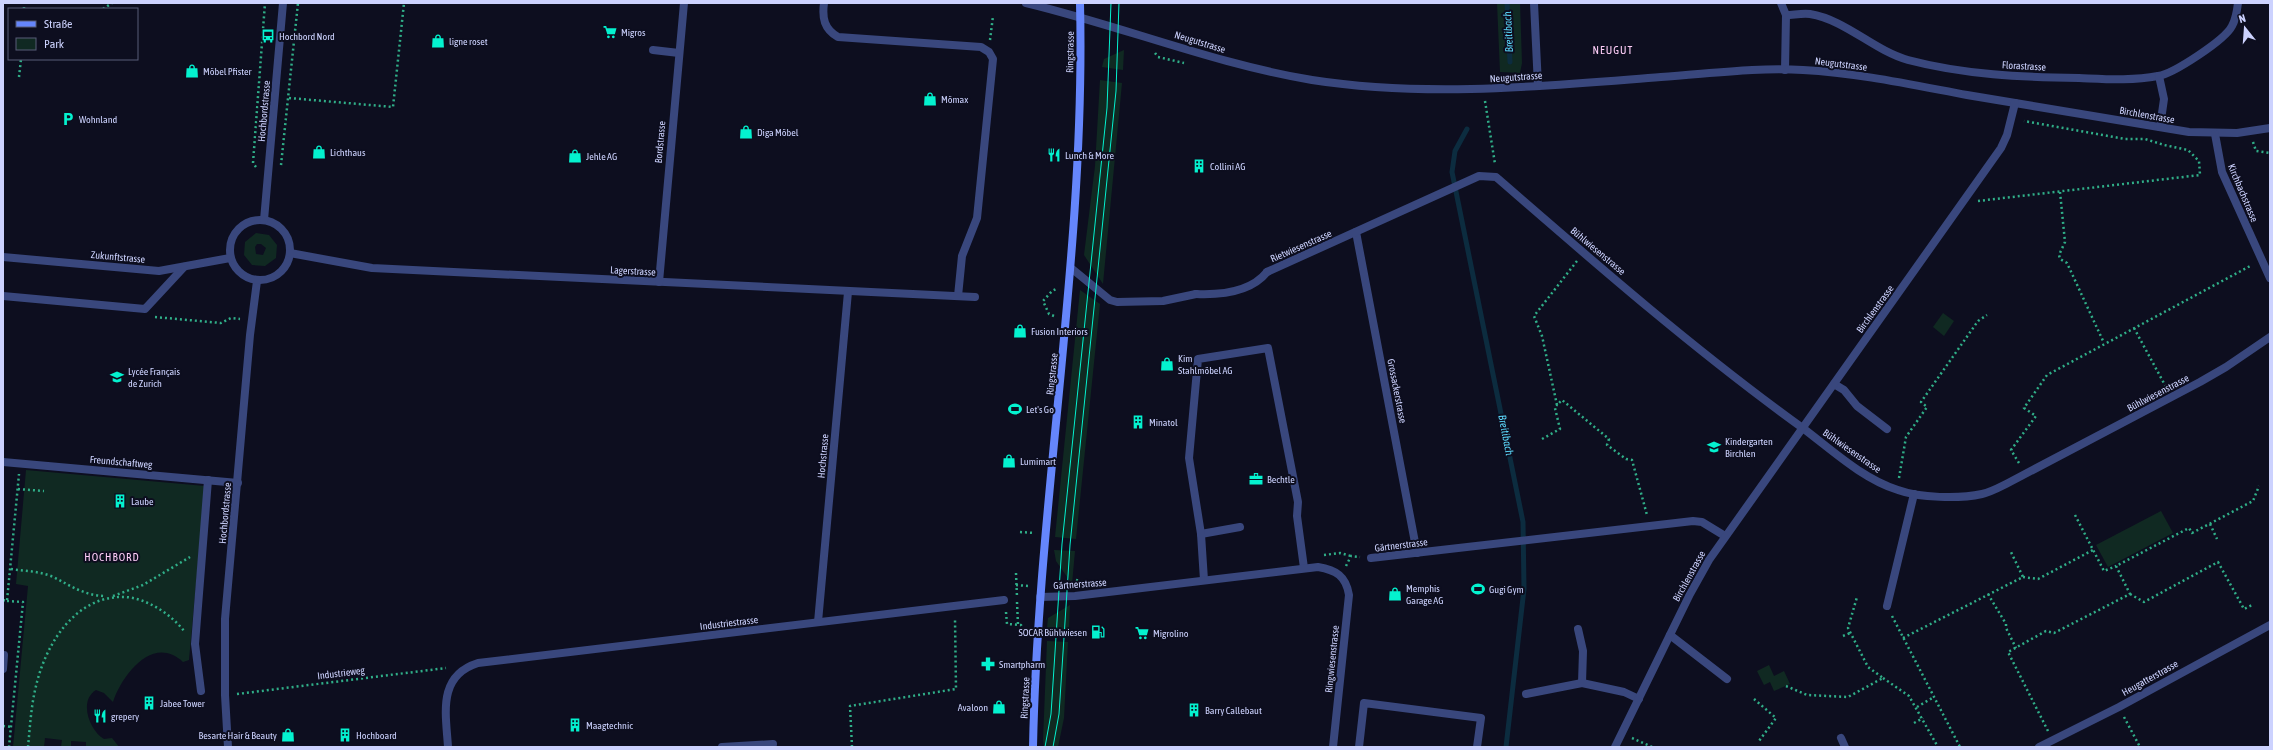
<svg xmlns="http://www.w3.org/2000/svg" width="2273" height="750" font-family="'Asap Condensed',sans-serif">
<rect width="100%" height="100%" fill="#0d0e1f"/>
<g fill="#102922" fill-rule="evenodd">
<polygon points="1497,3 1520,3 1522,63 1520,73 1500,72"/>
<polygon points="1124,50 1123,70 1102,67 1104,59"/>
<polygon points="1100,80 1122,83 1103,284 1084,255 1095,166"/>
<path d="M256,233L269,235L277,245L276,258L265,266L252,265L244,255L245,242ZM257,244H261L266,248L263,255L256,254L255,247Z"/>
<polygon points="1080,290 1100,304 1076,539 1055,537"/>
<polygon points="1943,313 1954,321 1944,336 1933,327"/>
<path d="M26,470L205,486L189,660L183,662C153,634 122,675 113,702L104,693L96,690C78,701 90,731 104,739L112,738L119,747H86V742L71,741V747H61L62,740L45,738L44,747H13L28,586L16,584Z"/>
<polygon points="2161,511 2173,533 2108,567 2096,545"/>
<polygon points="1054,550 1075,551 1072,584 1056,561"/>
<polygon points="1070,605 1069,630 1047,628 1048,618"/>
<polygon points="1047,641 1068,642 1064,718 1058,747 1044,747 1043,740"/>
<polygon points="1769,665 1774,676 1784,671 1790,684 1774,691 1770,682 1764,685 1757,671"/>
</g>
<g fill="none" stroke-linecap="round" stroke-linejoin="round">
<g stroke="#0c2c3f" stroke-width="5">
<polyline points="1507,3 1510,62"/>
<polyline points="1467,129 1455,151 1452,172 1523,522 1524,589 1506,747"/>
</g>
<g stroke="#30ae88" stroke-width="2.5" stroke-dasharray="2 3" stroke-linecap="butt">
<polyline points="24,9 24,3"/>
<polyline points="103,9 112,3"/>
<polyline points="990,40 993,16"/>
<polyline points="1155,53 1158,57 1184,63"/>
<polyline points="19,77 21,59"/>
<polyline points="289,98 393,107 404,3"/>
<polyline points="1485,101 1495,164"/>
<polyline points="2253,142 2256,151 2270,153"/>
<polyline points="281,165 298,3"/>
<polyline points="256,167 253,163 265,3"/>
<polyline points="2060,192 2065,242 2059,255 2060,259 2067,263 2104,343"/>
<polyline points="1978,201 2200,175 2199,161 2188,150 2164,145 2145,139 2125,139 2024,121"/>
<polyline points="1577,261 1534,316 1542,336 1557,405 1562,400 1609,439 1607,445 1626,459 1632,460 1647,515"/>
<polyline points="1054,316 1049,314 1043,301 1052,291 1056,289"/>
<polyline points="155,317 221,323 231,318 240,319"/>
<polyline points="2134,328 2166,387"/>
<polyline points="1542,439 1560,429 1555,408 1557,405"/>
<polyline points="2019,463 2011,450 2036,416 2024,408 2047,375 2252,265"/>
<polyline points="1899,478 1906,437 1927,407 1921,402 1978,321 1987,315"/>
<polyline points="18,489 44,491"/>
<polyline points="2075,515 2104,571 2116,566"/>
<polyline points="2210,524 2217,539"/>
<polyline points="1020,532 1034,533"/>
<polyline points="1324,555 1340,553 1351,556"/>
<polyline points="1346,566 1351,556 1360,557"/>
<path d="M11,569C24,571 38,571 51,576C70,585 84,596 106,596"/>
<polyline points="1016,573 1017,597"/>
<polyline points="2023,577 2038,579 2093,550"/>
<polyline points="1076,580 1083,582"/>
<polyline points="1016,585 1029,586"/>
<polyline points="1988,594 2006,624 2006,628 2016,648"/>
<polyline points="2130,594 2144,602 2218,562 2244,609 2252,605"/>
<polyline points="113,596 143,585 190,557"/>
<polyline points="3,600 7,601 19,474"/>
<polyline points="7,601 23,602 9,747"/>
<polyline points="1017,602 1018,625"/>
<polyline points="1006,612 1007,624 1021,625 1025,633"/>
<polyline points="1892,616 1960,747"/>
<polyline points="1843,636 1850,633"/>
<polyline points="1903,638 2023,577 2010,550"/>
<polyline points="1883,678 1909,696 1938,747"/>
<polyline points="1786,686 1807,695 1848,697 1883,678 1868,667 1848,628 1857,597"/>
<polyline points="237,694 446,668"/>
<polyline points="1754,699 1776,718 1759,741"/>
<polyline points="1917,707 1934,697"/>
<polyline points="2124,717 2140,747"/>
<polyline points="1914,723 1923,718"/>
<polyline points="3,726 12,727"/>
<polyline points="2048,731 2008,652 2046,631 2054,633 2130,594 2116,566 2189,528 2192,533 2253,501 2259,486"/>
<polyline points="1632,738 1652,747"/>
<path d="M28,747C30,727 31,706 36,686C46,643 76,595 125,597C146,598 171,614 184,631"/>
<polyline points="852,747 850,706 956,689 955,618"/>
</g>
<g stroke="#39477d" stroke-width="8">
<path d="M824,3C822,18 824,29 838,37L981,47L989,52L993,59L977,218L962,256L958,296"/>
<polyline points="1534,3 1538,86"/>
<polyline points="1781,3 1786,15 1785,70"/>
<path d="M1786,15C1793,15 1802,13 1810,14C1846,20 1873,50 1908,60C1965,75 2021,77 2079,78C2105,79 2132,81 2158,76C2173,74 2225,40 2232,26C2236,19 2237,11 2238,3"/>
<polyline points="653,50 679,53"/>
<polyline points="2159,76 2164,99 2160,127"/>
<path d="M1196,294C1220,295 1251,292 1267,272"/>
<polyline points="3,296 145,309 184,267"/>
<polyline points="1834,384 1844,390 1857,406 1887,429"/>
<polyline points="1201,534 1240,527"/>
<polyline points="1204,580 1201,534 1189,458 1198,359 1268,348 1298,502 1297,516 1304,568"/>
<polyline points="1887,606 1914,494"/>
<polyline points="1578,629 1583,651 1582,683"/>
<polyline points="1670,635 1727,679"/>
<polyline points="3,669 4,655"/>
<polyline points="201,691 195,644 208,480"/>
<polyline points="1526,694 1582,683 1624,692 1639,699"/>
<polyline points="1841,738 1845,747"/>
<polyline points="228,747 225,695 225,619 250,335 257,281"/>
<polyline points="722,747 773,744"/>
<polyline points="1359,747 1364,703 1481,718 1477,747"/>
</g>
<g stroke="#39477d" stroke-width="8">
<path d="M1026,3C1122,26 1215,64 1312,80C1428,98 1545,86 1661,77C1708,74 1756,67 1803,70C1858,73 1913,85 1967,95C2041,108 2115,119 2189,132L2237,133L2270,128"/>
<polyline points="2215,134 2222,172 2270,278"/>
<circle cx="260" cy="250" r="30"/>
<polyline points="264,220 283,3"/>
<polyline points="1356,232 1417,553"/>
<polyline points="290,253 372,268 975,297"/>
<polyline points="3,257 159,271 230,258"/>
<polyline points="1071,268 1110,300 1117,302 1163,301 1196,294"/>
<path d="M1267,272L1479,176L1496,177C1596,264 1697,352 1804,429C1833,451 1863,479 1898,490C1920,498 1959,499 1982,494C1991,492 2000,487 2008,483L2200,382L2226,367L2270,337"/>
<polyline points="659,282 684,3"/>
<polyline points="3,462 238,483"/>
<polyline points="1371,558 1693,521 1702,522 1725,536"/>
<path d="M1040,597L1075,596L1318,567C1336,570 1346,576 1349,595L1333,747"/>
<polyline points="818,622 848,292"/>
<path d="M448,747C446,714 437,676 478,663L1004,600"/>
<polyline points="1615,747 1690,594 1709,560 2001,148 2007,135 2015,103"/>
<polyline points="2039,747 2119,707 2270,625"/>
</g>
<path stroke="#6586fc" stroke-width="8" d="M1033,747C1038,498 1086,252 1080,3"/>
<g stroke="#04f2cf" stroke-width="1">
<polyline points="1045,747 1051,714 1062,544 1107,108 1111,3"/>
<polyline points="1053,747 1059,714 1070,545 1116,91 1119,3"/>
</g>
</g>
<defs>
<g id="supermarket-bare" transform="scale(1.08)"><path d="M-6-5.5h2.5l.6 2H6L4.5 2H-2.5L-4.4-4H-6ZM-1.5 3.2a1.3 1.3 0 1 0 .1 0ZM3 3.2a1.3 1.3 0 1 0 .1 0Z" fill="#04f2cf" stroke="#0d0e1f" stroke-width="2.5" paint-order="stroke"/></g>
<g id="bus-bare" transform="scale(1.08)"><path d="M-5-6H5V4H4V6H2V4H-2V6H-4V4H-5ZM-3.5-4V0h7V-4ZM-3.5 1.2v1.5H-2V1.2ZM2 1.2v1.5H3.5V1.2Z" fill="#04f2cf" stroke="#0d0e1f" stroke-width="2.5" paint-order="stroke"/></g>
<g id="shop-bare" transform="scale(1.08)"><path d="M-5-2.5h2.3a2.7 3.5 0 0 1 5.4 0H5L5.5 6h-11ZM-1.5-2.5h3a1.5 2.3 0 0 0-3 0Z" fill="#04f2cf" stroke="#0d0e1f" stroke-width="2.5" paint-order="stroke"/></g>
<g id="parking-bare" transform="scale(1.08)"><path d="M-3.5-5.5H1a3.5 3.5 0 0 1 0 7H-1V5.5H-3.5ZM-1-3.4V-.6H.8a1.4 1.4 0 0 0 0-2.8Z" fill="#04f2cf" stroke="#0d0e1f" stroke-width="2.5" paint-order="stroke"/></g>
<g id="restaurant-bare" transform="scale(1.08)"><path d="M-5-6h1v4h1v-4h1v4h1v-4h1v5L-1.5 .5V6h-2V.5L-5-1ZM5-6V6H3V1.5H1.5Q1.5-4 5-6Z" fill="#04f2cf" stroke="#0d0e1f" stroke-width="2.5" paint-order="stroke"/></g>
<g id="building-bare" transform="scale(1.08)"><path d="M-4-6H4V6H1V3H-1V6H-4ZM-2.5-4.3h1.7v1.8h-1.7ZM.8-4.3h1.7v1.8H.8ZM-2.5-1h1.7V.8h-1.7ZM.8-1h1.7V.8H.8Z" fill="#04f2cf" stroke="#0d0e1f" stroke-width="2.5" paint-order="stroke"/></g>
<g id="school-bare" transform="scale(1.08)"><path d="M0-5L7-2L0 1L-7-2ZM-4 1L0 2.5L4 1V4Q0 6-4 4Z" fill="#04f2cf" stroke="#0d0e1f" stroke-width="2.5" paint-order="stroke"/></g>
<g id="stadium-bare" transform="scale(1.08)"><path d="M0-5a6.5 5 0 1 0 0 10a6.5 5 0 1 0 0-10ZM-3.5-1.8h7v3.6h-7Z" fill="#04f2cf" stroke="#0d0e1f" stroke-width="2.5" paint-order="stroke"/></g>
<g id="office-bare" transform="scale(1.08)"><path d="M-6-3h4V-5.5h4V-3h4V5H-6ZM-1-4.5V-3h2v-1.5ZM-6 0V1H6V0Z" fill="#04f2cf" stroke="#0d0e1f" stroke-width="2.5" paint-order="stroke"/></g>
<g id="fuel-bare" transform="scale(1.08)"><path d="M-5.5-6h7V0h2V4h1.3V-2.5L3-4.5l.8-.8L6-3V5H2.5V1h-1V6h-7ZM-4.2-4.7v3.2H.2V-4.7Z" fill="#04f2cf" stroke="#0d0e1f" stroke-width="2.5" paint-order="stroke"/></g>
<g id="pharmacy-bare" transform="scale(1.08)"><path d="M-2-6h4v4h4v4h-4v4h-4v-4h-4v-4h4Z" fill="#04f2cf" stroke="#0d0e1f" stroke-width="2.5" paint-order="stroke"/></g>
</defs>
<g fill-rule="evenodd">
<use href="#supermarket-bare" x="610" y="32"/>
<use href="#bus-bare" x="268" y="36"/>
<use href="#shop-bare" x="438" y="41"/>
<use href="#shop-bare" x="192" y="71"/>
<use href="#shop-bare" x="930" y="99"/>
<use href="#parking-bare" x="68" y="119"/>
<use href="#shop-bare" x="746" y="132"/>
<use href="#shop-bare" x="319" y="152"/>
<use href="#restaurant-bare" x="1054" y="155"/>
<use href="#shop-bare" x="575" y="156"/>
<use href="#building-bare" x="1199" y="166"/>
<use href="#shop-bare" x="1020" y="331"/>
<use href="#shop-bare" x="1167" y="364"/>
<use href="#school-bare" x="117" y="377"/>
<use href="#stadium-bare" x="1015" y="409"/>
<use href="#building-bare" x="1138" y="422"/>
<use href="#school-bare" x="1714" y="447"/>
<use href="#shop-bare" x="1009" y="461"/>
<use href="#office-bare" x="1256" y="479"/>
<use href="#building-bare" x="120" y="501"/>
<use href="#stadium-bare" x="1478" y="589"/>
<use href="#shop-bare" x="1395" y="594"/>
<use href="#fuel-bare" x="1098" y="632"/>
<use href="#supermarket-bare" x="1142" y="633"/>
<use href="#pharmacy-bare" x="988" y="664"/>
<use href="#building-bare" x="149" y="703"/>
<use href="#shop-bare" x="999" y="707"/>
<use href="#building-bare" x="1194" y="710"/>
<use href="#restaurant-bare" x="100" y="716"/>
<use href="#building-bare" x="575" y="725"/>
<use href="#shop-bare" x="288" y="735"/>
<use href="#building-bare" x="345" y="735"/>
</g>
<g text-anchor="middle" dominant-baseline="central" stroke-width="4" stroke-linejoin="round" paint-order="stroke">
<g font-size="10" fill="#ccd2fe" stroke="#0d0e1f" text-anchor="start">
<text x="621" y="32">Migros</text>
<text x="279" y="36">Hochbord Nord</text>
<text x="449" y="41">ligne roset</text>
<text x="203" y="71">Möbel Pfister</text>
<text x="941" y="99">Mömax</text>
<text x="79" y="119">Wohnland</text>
<text x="757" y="132">Diga Möbel</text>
<text x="330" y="152">Lichthaus</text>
<text x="1065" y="155">Lunch &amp; More</text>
<text x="586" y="156">Jehle AG</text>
<text x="1210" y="166">Collini AG</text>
<text x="1031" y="331">Fusion Interiors</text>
<text x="1178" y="358">Kim<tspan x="1178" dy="12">Stahlmöbel AG</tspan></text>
<text x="128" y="371">Lycée Français<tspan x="128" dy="12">de Zurich</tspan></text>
<text x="1026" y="409">Let's Go</text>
<text x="1149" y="422">Minatol</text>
<text x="1725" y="441">Kindergarten<tspan x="1725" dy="12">Birchlen</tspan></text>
<text x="1020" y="461">Lumimart</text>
<text x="1267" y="479">Bechtle</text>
<text x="131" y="501">Laube</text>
<text x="1406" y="588">Memphis<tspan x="1406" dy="12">Garage AG</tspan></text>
<text x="1489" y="589">Gugi Gym</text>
<text x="1087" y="632" text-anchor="end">SOCAR Bühlwiesen</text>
<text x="1153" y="633">Migrolino</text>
<text x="999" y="664">Smartpharm</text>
<text x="160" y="703">Jabee Tower</text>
<text x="988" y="707" text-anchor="end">Avaloon</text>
<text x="1205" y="710">Barry Callebaut</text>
<text x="111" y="716">grepery</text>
<text x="586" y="725">Maagtechnic</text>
<text x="277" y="735" text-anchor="end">Besarte Hair &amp; Beauty</text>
<text x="356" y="735">Hochboard</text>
</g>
<g font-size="10" fill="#ccd2fe" stroke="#0d0e1f">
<text transform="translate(1200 42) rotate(17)">Neugutstrasse</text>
<text transform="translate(1070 52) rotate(-89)">Ringstrasse</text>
<text transform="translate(1841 64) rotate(7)">Neugutstrasse</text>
<text transform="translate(2024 66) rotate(3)">Florastrasse</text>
<text transform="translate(1516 77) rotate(-4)">Neugutstrasse</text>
<text transform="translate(264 111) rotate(-85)">Hochbordstrasse</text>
<text transform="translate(2147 115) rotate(10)">Birchlenstrasse</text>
<text transform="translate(660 142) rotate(-85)">Bordstrasse</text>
<text transform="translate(2243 193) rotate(67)">Kirchbachstrasse</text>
<text transform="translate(1301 246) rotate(-24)">Rietwiesenstrasse</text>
<text transform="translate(1598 251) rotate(40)">Bühlwiesenstrasse</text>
<text transform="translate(118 257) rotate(5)">Zukunftstrasse</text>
<text transform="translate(633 271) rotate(3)">Lagerstrasse</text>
<text transform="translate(1875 309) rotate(-54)">Birchlenstrasse</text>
<text transform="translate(1052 374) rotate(-84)">Ringstrasse</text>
<text transform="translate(1397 391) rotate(79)">Grossackerstrasse</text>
<text transform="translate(2158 393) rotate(-28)">Bühlwiesenstrasse</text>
<text transform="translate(1852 451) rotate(35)">Bühlwiesenstrasse</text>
<text transform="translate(823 456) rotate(-85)">Hochstrasse</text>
<text transform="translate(121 462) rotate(5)">Freundschaftweg</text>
<text transform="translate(225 513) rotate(-85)">Hochbordstrasse</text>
<text transform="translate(1401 545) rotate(-7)">Gärtnerstrasse</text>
<text transform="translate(1689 576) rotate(-61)">Birchlenstrasse</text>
<text transform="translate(1080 584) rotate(-4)">Gärtnerstrasse</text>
<text transform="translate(729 623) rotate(-7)">Industriestrasse</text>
<text transform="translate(1332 659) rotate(-84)">Ringwiesenstrasse</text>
<text transform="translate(341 673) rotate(-7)">Industrieweg</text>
<text transform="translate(2150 678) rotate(-29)">Heugatterstrasse</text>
<text transform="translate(1025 698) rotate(-87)">Ringstrasse</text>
</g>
<g font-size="11" font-style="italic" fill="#5cd9fc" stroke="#0d0e1f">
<text transform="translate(1508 32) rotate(-93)">Breitibach</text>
<text transform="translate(1506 435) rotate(79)">Breitibach</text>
</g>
<g font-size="11" letter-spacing="1" fill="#fecef8" stroke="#0d0e1f">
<text x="1613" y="50">NEUGUT</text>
<text x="112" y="557">HOCHBORD</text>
</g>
</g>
<rect width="2273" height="750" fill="none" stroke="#ccd2fe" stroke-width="8"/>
<rect x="8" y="8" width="130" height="52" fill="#0d0e1f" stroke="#595c78"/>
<rect x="16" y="21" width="20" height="6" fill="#6586fc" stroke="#595c78"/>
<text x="44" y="28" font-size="12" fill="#ccd2fe">Straße</text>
<rect x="16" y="38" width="20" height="12" fill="#102922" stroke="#595c78"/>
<text x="44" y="48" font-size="12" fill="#ccd2fe">Park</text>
<g transform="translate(2245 28) rotate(343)" stroke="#0d0e1f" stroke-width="3" paint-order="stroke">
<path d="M0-3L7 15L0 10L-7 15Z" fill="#ccd2fe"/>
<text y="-6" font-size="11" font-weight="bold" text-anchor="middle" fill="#ccd2fe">N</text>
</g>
</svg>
